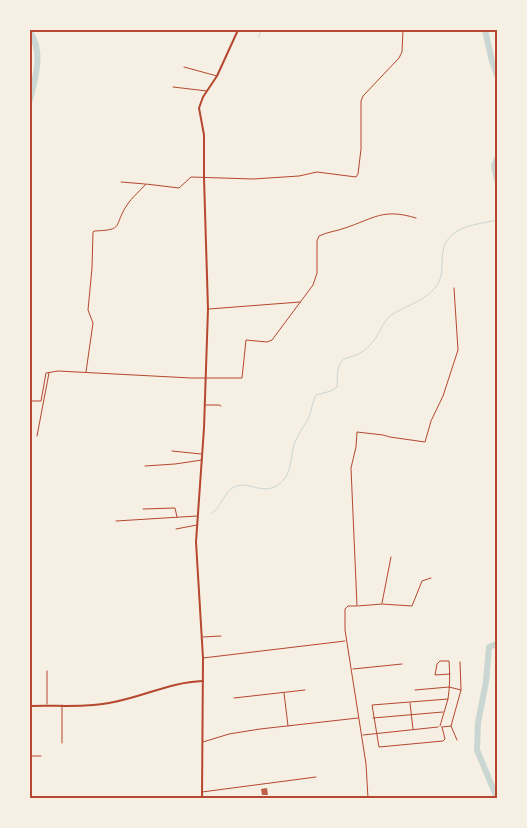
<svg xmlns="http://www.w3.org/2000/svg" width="527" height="828" font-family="Signika,sans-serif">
<rect width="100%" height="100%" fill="#f6efe4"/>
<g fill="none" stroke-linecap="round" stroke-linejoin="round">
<g stroke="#c9d6d2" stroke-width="1">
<polyline points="259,37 261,30"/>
<path d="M212,513C222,506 225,491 234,487C250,479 267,501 285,478C291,470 291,458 293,449C295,438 304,427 309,417C312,410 312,402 316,395L331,391L337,387C338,380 336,371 340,364C343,357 350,358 356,355C360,354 366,349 369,346C379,337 381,324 391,315C404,307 421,302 432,291C453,272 429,247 459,230C471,224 485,223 497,220"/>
</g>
<g stroke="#c9d6d2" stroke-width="6">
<polyline points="485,30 492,61 497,75"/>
<path d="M30,32C44,53 35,78 30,100"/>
<polyline points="497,159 494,166 497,180"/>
<polyline points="497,798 477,750 478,723 486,682 489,647 497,644"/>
</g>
</g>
<polygon fill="#bf614a" points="267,788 268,795 262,795 261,789"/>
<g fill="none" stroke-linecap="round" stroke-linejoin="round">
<g stroke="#b5482f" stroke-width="1">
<polyline points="184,67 217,76"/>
<polyline points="173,87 207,91"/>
<polyline points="121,182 145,184"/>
<polyline points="209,309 300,302"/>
<path d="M86,372L93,323L88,310L92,268L93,232L94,231C125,230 113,226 127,205C132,197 140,191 146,184L179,188L191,177L253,179L299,176L317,172L356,177L358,174L361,149V101L363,96L399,58L402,52L403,30"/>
<path d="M30,401H41L46,373L58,371L191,378H242L246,340L267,342L272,340L313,285L317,273V241L319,236C327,232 337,231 345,228C375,218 383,208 416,218"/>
<polyline points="205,405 219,405 221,406"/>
<polyline points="37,436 49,373"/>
<polyline points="172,451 201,454"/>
<polyline points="145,466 175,464 202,460"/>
<polyline points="143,509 175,508 177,517"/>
<polyline points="116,521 197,516"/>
<polyline points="176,529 197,525"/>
<polyline points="382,603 391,557"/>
<polyline points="358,606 382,604 412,606 422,581 431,578"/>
<polyline points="203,637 221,636"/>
<polyline points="203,658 345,641"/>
<polyline points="353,669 402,664"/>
<polyline points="415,690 449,687 461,690"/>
<polyline points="284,693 288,726"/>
<polyline points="234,698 305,690"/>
<path d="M448,699C450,686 450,674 449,661H440L437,664L435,675L450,674"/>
<polyline points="410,703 413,729"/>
<polyline points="47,704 47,671"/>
<polyline points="373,718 443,712"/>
<polyline points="440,726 448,699 372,705 379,747 443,741 445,739 442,727"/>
<polyline points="442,727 451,726"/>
<polyline points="363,735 438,727"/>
<polyline points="457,740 451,726 461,690 460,662"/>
<polyline points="203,742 229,734 260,729 358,718"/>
<polyline points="62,743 62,705"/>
<polyline points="30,756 41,756"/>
<polyline points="202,792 316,777"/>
<polyline points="368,798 366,764 345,630 345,609 348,606 357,606 351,468 356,447 357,432 383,435 390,437 425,442 431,421 443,396 458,350 454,288"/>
</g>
<g stroke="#b5482f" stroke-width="2">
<path d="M30,706C58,705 87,708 114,702C145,696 171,682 203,681"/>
<polyline points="202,798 203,658 196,542 204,428 208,309 204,178 204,135 199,108 203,97 217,76 238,30"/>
</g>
</g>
<rect width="527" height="828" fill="none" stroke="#f6efe4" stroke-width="62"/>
<rect x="31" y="31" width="465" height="766" fill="none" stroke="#b5482f" stroke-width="2"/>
</svg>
